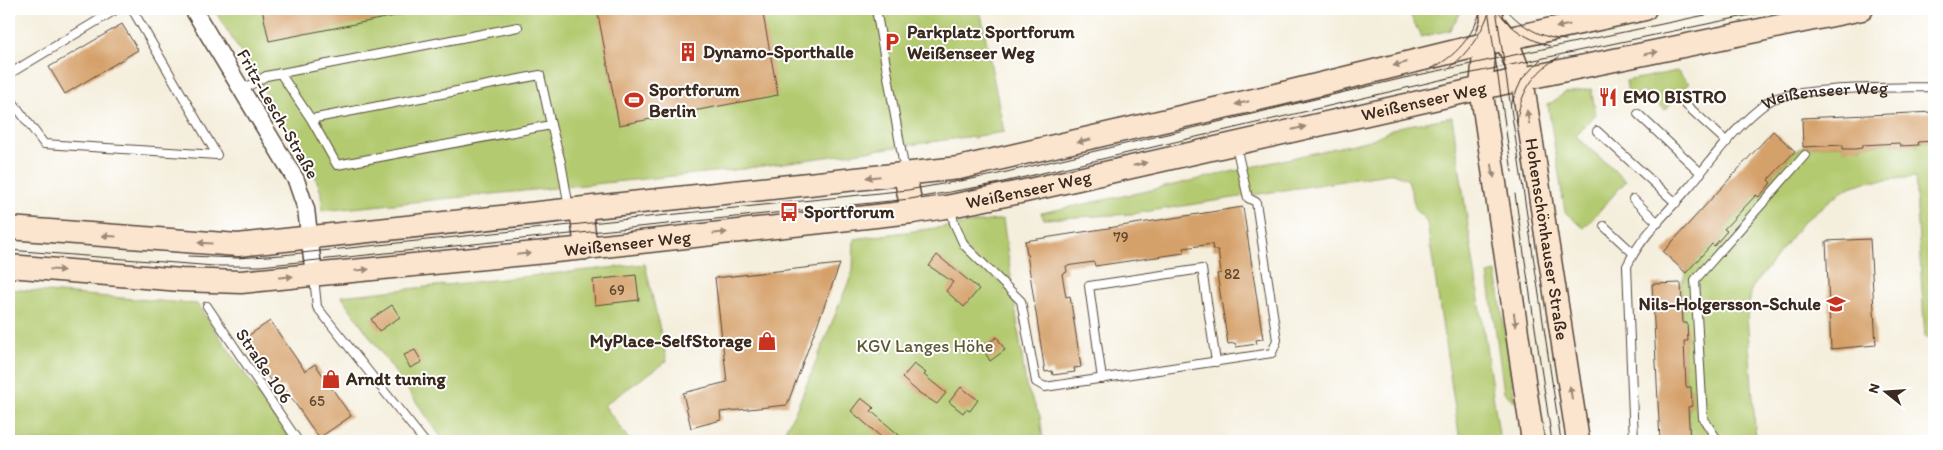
<svg xmlns="http://www.w3.org/2000/svg" width="1943" height="450" font-family="Itim,sans-serif">
<rect width="100%" height="100%" fill="#fff"/>
<filter id="ink" filterUnits="userSpaceOnUse"><feTurbulence type="fractalNoise" baseFrequency=".02" numOctaves="2"/><feDisplacementMap in="SourceGraphic" scale="10" xChannelSelector="R" yChannelSelector="G"/><feConvolveMatrix kernelMatrix="1 2 1 2 8 2 1 2 1" color-interpolation-filters="sRGB"/></filter>
<filter id="wash" filterUnits="userSpaceOnUse"><feTurbulence type="fractalNoise" baseFrequency=".0096" numOctaves="4" result="noise"/><feDisplacementMap in="SourceGraphic" scale="20" xChannelSelector="R" yChannelSelector="G"/><feGaussianBlur stdDeviation="1.12" result="paint"/><feColorMatrix in="noise" values="0 0 0 0 0 0 0 0 0 0 0 0 0 0 0 0 0 1.4 0 .05"/><feComposite in="paint" operator="in"/></filter>
<g filter="url(#wash)">
<rect width="100%" height="100%" fill="#f4eedc"/>
<g fill="#b3ca6f" stroke="#777a46">
<polygon points="214,9 980,9 1004,132 977,136 975,138 966,137 734,170 322,211 321,193 314,172"/>
<polygon points="1421,9 1461,9 1461,12 1450,30 1421,37 1410,14"/>
<polygon points="1677,71 1689,83 1665,110 1643,90 1630,104 1626,81"/>
<polygon points="1591,89 1596,114 1576,136 1626,181 1584,228 1565,212 1548,105 1565,93"/>
<polygon points="1452,117 1499,435 1495,441 1460,441 1427,223 1424,217 1416,211 1408,180 1394,173 1131,214 1044,219 1041,213 1147,191 1370,140 1398,127"/>
<polygon points="1934,141 1934,338 1925,338 1915,177 1866,182 1850,187 1834,197 1802,223 1752,288 1747,316 1756,441 1690,441 1688,407 1692,406 1691,388 1686,387 1681,283 1686,273 1712,244 1715,245 1727,232 1724,229 1756,195 1759,197 1771,183 1768,180 1795,151 1803,147 1843,145 1843,149 1862,148 1862,145 1899,143 1900,146 1918,145 1918,142"/>
<polygon points="1003,219 1026,386 1040,416 1043,441 779,441 797,408 853,271 854,239"/>
<polygon points="645,264 667,361 604,405 630,441 444,441 341,296"/>
<polygon points="1496,272 1515,402 1504,392 1488,274"/>
<polygon points="9,289 197,304 291,441 9,441"/>
</g>
<g id="blocks">
<g fill="#d5a16a">
<polygon points="262,9 399,9 400,15 269,41"/>
<polygon points="597,9 762,9 778,95 619,125"/>
<polygon points="122,24 138,50 65,94 49,67"/>
<polygon points="1934,112 1934,141 1918,142 1919,145 1900,146 1899,143 1862,145 1862,148 1855,149 1843,149 1843,145 1803,147 1802,118"/>
<polygon points="1773,131 1795,151 1768,180 1771,183 1759,197 1756,195 1724,229 1727,231 1714,246 1712,244 1686,273 1663,252"/>
<polygon points="1243,207 1263,339 1256,340 1257,344 1236,347 1235,343 1228,344 1217,274 1221,273 1218,250 1213,250 1212,244 1184,248 1184,253 1149,258 1095,266 1094,262 1066,266 1067,272 1062,274 1066,297 1070,296 1081,367 1074,368 1075,372 1053,375 1052,371 1045,372 1025,241"/>
<polygon points="1870,239 1876,345 1831,349 1826,241"/>
<polygon points="937,255 979,289 964,307 946,291 953,282 929,266"/>
<polygon points="840,264 787,405 720,412 721,420 691,428 683,393 727,382 715,278"/>
<polygon points="636,275 639,300 595,305 593,280"/>
<polygon points="1681,283 1683,323 1687,323 1688,341 1684,341 1686,387 1691,387 1692,406 1688,407 1690,441 1660,441 1652,284"/>
<polygon points="392,305 400,317 379,331 371,319"/>
<polygon points="270,321 305,371 315,364 351,416 319,438 283,386 277,390 242,340"/>
<polygon points="997,337 1005,350 990,361 982,347"/>
<polygon points="415,350 422,362 410,368 404,355"/>
<polygon points="914,364 926,373 924,375 946,393 937,404 918,392 902,378"/>
<polygon points="961,387 978,400 970,411 966,409 963,413 949,402"/>
<polygon points="861,398 874,408 871,411 906,441 876,441 880,436 851,411"/>
</g>
</g>
</g>
<g filter="url(#ink)">
<use href="#blocks" fill-opacity="0" stroke="#57473a" stroke-width="1"/>
<g fill="none" stroke-linecap="round" stroke-linejoin="round">
<g stroke="#57473a" stroke-width="10">
<g id="lane">
<polyline points="876,9 905,172"/>
<polyline points="280,73 311,119 337,165 551,125 540,75 311,119"/>
<polyline points="9,74 117,9"/>
<polyline points="242,90 266,76 518,27"/>
<polyline points="9,97 44,144 217,155 132,9"/>
<polyline points="1684,103 1727,142"/>
<polyline points="1638,114 1701,173"/>
<polyline points="551,125 561,162 569,208"/>
<polyline points="1597,131 1676,203"/>
<polyline points="1633,199 1658,223"/>
<polyline points="951,208 954,223 964,245 1021,301 1036,382 1045,387 1272,353 1277,340 1256,202 1248,198 1236,146"/>
<polyline points="1604,226 1633,253"/>
<polyline points="314,277 317,307 424,441"/>
<polyline points="207,306 298,441"/>
<polyline points="1102,379 1089,286 1202,269 1216,362"/>
<path id="s1" d="M1634,441L1627,266C1641,236 1669,211 1690,186C1714,157 1737,124 1768,102C1792,86 1901,88 1934,87"/>
<polyline points="1718,441 1703,418 1695,280 1805,155"/>
</g>
</g>
<g stroke="#57473a" stroke-width="19">
<polyline id="street" points="193,9 296,180 306,209 314,275"/>
</g>
<g stroke="#57473a" stroke-width="25">
<g id="secondary">
<polyline points="1491,9 1492,21 1485,43 1481,88 1533,441"/>
<path id="s2" d="M1497,27L1506,39L1522,79L1578,441"/>
<polyline points="905,174 912,212"/>
<polyline points="581,210 586,248"/>
<polyline points="9,228 238,245 959,168 1280,94 1501,40 1645,9"/>
<path id="s3" d="M9,266L181,280L241,282L586,248L912,212L946,207L1025,191L1522,79L1862,9"/>
</g>
</g>
<use href="#lane" stroke="#fff" stroke-width="8"/>
<use href="#street" stroke="#fff" stroke-width="16"/>
<use href="#secondary" stroke="#fbe5cf" stroke-width="22"/>
<g stroke="#3b2a1e" stroke-width="1">
<polyline points="1488,9 1512,172"/>
<polyline points="1496,9 1561,441"/>
<path d="M1506,9C1522,27 1541,38 1566,40"/>
<path d="M1498,11C1511,30 1528,39 1550,46"/>
<path d="M1451,67C1468,52 1480,36 1488,15"/>
<path d="M1430,69C1456,57 1473,36 1481,9"/>
<polyline points="1511,104 1522,79 1541,59"/>
<path d="M1517,123C1519,94 1534,71 1559,57"/>
<polyline points="1515,194 1552,441"/>
<polyline points="9,250 214,266 260,266 910,199 995,184 1453,77 1779,9"/>
<polyline points="188,256 237,258 282,255 908,190 994,175 1404,78 1734,9"/>
</g>
</g>
<defs><path id="oneway-solid" d="M-6-.8H1V-3.2L6.5 0L1 3.2V.8H-6Z" transform="scale(1.25)"/></defs>
<g fill="#9b8876">
<use href="#oneway-solid" transform="translate(1563 26) rotate(168)"/>
<use href="#oneway-solid" transform="translate(1651 53) rotate(-11)"/>
<use href="#oneway-solid" transform="translate(1400 64) rotate(166)"/>
<use href="#oneway-solid" transform="translate(1242 103) rotate(167)"/>
<use href="#oneway-solid" transform="translate(1528 117) rotate(-99)"/>
<use href="#oneway-solid" transform="translate(1299 128) rotate(-13)"/>
<use href="#oneway-solid" transform="translate(1084 141) rotate(167)"/>
<use href="#oneway-solid" transform="translate(1140 164) rotate(-13)"/>
<use href="#oneway-solid" transform="translate(1493 171) rotate(81)"/>
<use href="#oneway-solid" transform="translate(873 177) rotate(174)"/>
<use href="#oneway-solid" transform="translate(720 233) rotate(-6)"/>
<use href="#oneway-solid" transform="translate(109 236) rotate(-176)"/>
<use href="#oneway-solid" transform="translate(205 243) rotate(-176)"/>
<use href="#oneway-solid" transform="translate(524 254) rotate(-6)"/>
<use href="#oneway-solid" transform="translate(57 270) rotate(5)"/>
<use href="#oneway-solid" transform="translate(362 270) rotate(-6)"/>
<use href="#oneway-solid" transform="translate(286 277) rotate(-6)"/>
<use href="#oneway-solid" transform="translate(1515 320) rotate(81)"/>
<use href="#oneway-solid" transform="translate(1571 393) rotate(-99)"/>
</g>
</g>
<defs>
<g id="parking-bare" transform="scale(1.5)"><path d="M-3.5-5.5H1a3.5 3.5 0 0 1 0 7H-1V5.5H-3.5ZM-1-3.4V-.6H.8a1.4 1.4 0 0 0 0-2.8Z" fill="#c8321e" stroke="#fff" stroke-width="2.5" paint-order="stroke"/></g>
<g id="building-bare" transform="scale(1.5)"><path d="M-4-6H4V6H1V3H-1V6H-4ZM-2.5-4.3h1.7v1.8h-1.7ZM.8-4.3h1.7v1.8H.8ZM-2.5-1h1.7V.8h-1.7ZM.8-1h1.7V.8H.8Z" fill="#c8321e" stroke="#fff" stroke-width="2.5" paint-order="stroke"/></g>
<g id="restaurant-bare" transform="scale(1.5)"><path d="M-5-6h1v4h1v-4h1v4h1v-4h1v5L-1.5 .5V6h-2V.5L-5-1ZM5-6V6H3V1.5H1.5Q1.5-4 5-6Z" fill="#c8321e" stroke="#fff" stroke-width="2.5" paint-order="stroke"/></g>
<g id="stadium-bare" transform="scale(1.5)"><path d="M0-5a6.5 5 0 1 0 0 10a6.5 5 0 1 0 0-10ZM-3.5-1.8h7v3.6h-7Z" fill="#c8321e" stroke="#fff" stroke-width="2.5" paint-order="stroke"/></g>
<g id="bus-bare" transform="scale(1.5)"><path d="M-5-6H5V4H4V6H2V4H-2V6H-4V4H-5ZM-3.5-4V0h7V-4ZM-3.5 1.2v1.5H-2V1.2ZM2 1.2v1.5H3.5V1.2Z" fill="#c8321e" stroke="#fff" stroke-width="2.5" paint-order="stroke"/></g>
<g id="school-bare" transform="scale(1.5)"><path d="M0-5L7-2L0 1L-7-2ZM-4 1L0 2.5L4 1V4Q0 6-4 4Z" fill="#c8321e" stroke="#fff" stroke-width="2.5" paint-order="stroke"/></g>
<g id="shop-bare" transform="scale(1.5)"><path d="M-5-2.5h2.3a2.7 3.5 0 0 1 5.4 0H5L5.5 6h-11ZM-1.5-2.5h3a1.5 2.3 0 0 0-3 0Z" fill="#c8321e" stroke="#fff" stroke-width="2.5" paint-order="stroke"/></g>
</defs>
<g fill-rule="evenodd">
<use href="#parking-bare" x="892" y="42"/>
<use href="#building-bare" x="688" y="52"/>
<use href="#restaurant-bare" x="1608" y="97"/>
<use href="#stadium-bare" x="634" y="100"/>
<use href="#bus-bare" x="789" y="212"/>
<use href="#school-bare" x="1836" y="304"/>
<use href="#shop-bare" x="767" y="341"/>
<use href="#shop-bare" x="331" y="379"/>
</g>
<g text-anchor="middle" dominant-baseline="central" stroke-width="4" stroke-linejoin="round" paint-order="stroke">
<g font-size="15" fill="#624831">
<text x="1121" y="237">79</text>
<text x="1232" y="274">82</text>
<text x="617" y="290">69</text>
<text x="317" y="401">65</text>
</g>
<g font-size="18" font-weight="bold" fill="#3b2a1e" stroke="#fff" text-anchor="start">
<text x="907" y="32">Parkplatz Sportforum<tspan x="907" dy="21">Weißenseer Weg</tspan></text>
<text x="703" y="52">Dynamo-Sporthalle</text>
<text x="649" y="90">Sportforum<tspan x="649" dy="21">Berlin</tspan></text>
<text x="1623" y="97">EMO BISTRO</text>
<text x="804" y="212">Sportforum</text>
<text x="1821" y="304" text-anchor="end">Nils-Holgersson-Schule</text>
<text x="752" y="341" text-anchor="end">MyPlace-SelfStorage</text>
<text x="346" y="379">Arndt tuning</text>
</g>
<g font-size="18" fill="#3b2a1e" stroke="#fff">
<text stroke="none"><textPath href="#s1" startOffset="450">Weißenseer Weg</textPath></text>
<text stroke="none"><textPath href="#s3" startOffset="1431">Weißenseer Weg</textPath></text>
<text transform="translate(278 114) rotate(60)">Fritz-Lesch-Straße</text>
<text stroke="none"><textPath href="#s3" startOffset="1026">Weißenseer Weg</textPath></text>
<text stroke="none"><textPath href="#s2" startOffset="220">Hohenschönhauser Straße</textPath></text>
<text stroke="none"><textPath href="#s3" startOffset="621">Weißenseer Weg</textPath></text>
<text transform="translate(264 366) rotate(56)">Straße 106</text>
</g>
<g font-size="18" fill="#5f5a36" stroke="#fff">
<text x="925" y="346">KGV Langes Höhe</text>
</g>
</g>
<rect width="1943" height="450" fill="none" stroke="#fff" stroke-width="30"/>
<g transform="translate(1886 392) rotate(287)" stroke="#ffffff" stroke-width="4" paint-order="stroke">
<path d="M0-4L9 19L0 12L-9 19Z" fill="#3b2a1e"/>
<text y="-8" font-size="14" font-weight="bold" text-anchor="middle" fill="#3b2a1e">N</text>
</g>
</svg>
